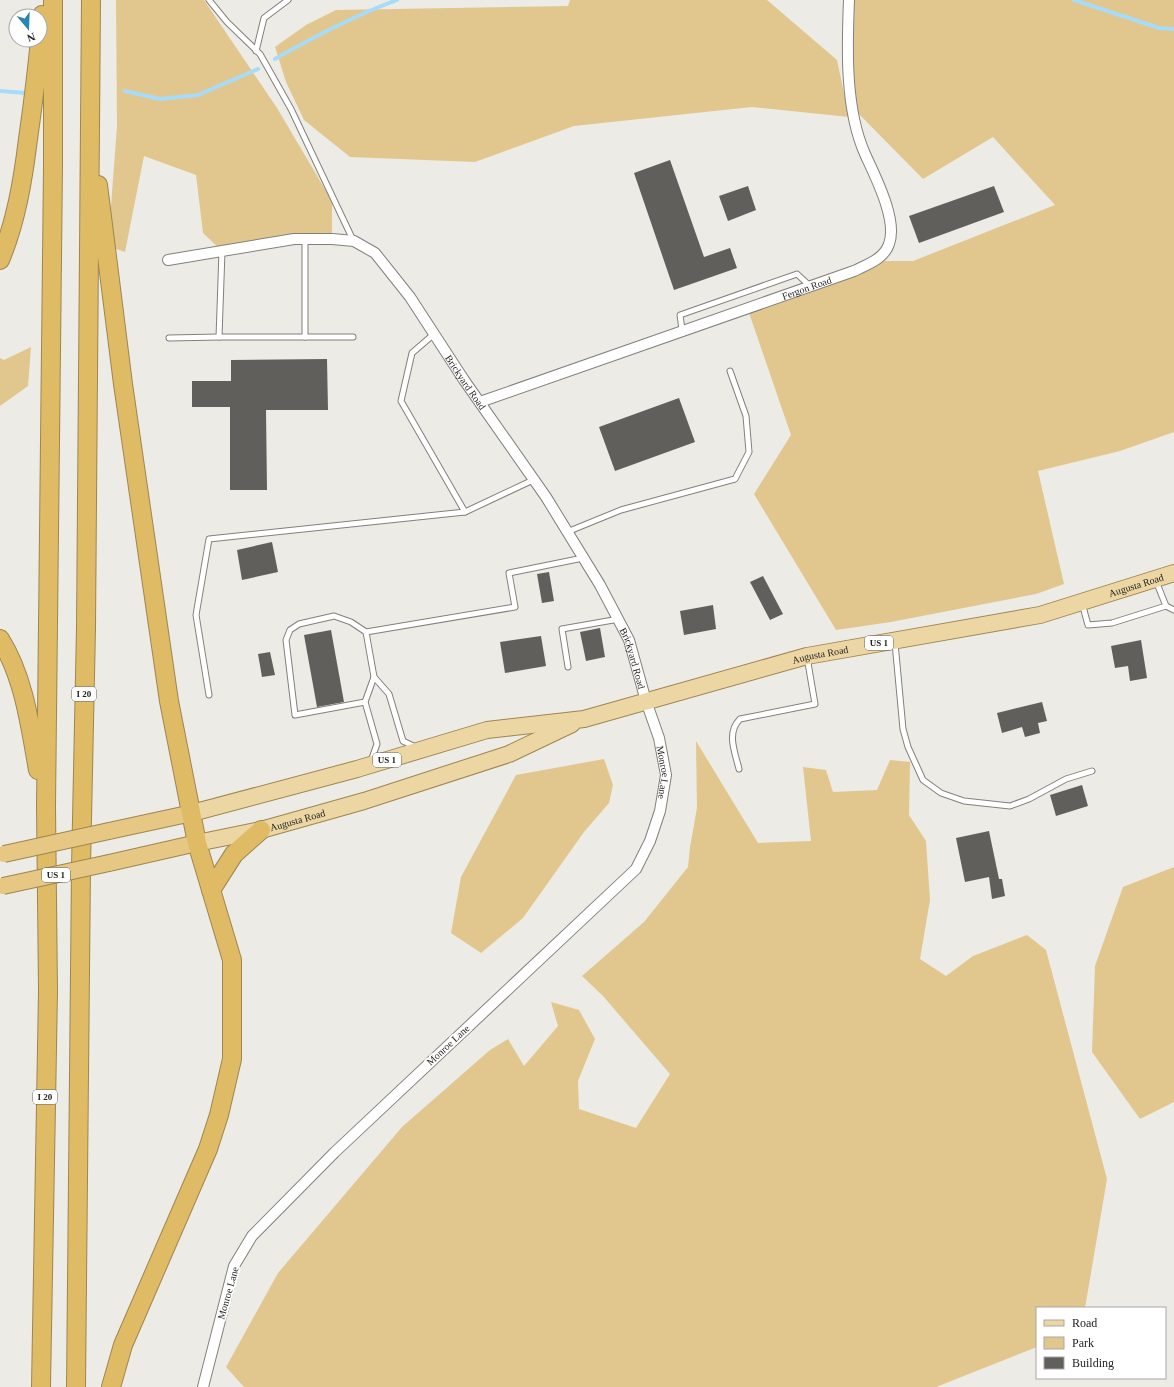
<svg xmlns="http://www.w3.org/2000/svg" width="1174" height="1387" font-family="Georgia,serif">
<rect width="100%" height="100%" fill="#edebe6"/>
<g fill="#e1c78d">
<polygon points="116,0 204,0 277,108 332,201 332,239 222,251 203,233 196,175 144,156 125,252 108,246 117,126"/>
<polygon points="570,0 767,0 837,60 849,117 752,107 574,126 475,162 350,157 304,120 286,82 275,47 306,25 336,10 568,6"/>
<polygon points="849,0 1174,0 1174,432 1120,451 1038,471 1064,584 1036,594 891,622 836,630 754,494 791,435 747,307 875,261 913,261 1055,205 993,137 923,179 852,107"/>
<polygon points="31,347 28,386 0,406 0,358 4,360"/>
<polygon points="696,741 758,843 811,841 803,767 826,770 833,792 877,790 890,760 910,762 909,815 926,841 930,900 920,959 946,976 973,956 1027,935 1046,950 1107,1179 1085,1308 1037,1308 1037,1347 936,1387 244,1387 226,1367 278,1273 402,1127 490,1050 508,1039 524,1066 558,1026 551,1002 579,1010 595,1039 578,1081 579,1109 636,1128 670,1074 603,996 582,976 644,922 688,867 690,847 697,808"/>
<polygon points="604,759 613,785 609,803 584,832 523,918 481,953 451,933 461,877 516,775"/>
<polygon points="1174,867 1174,1102 1140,1119 1092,1052 1095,966 1123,887"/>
</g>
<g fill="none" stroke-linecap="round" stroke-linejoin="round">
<g stroke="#a8dbf8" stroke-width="4">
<polyline points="1074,0 1159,28 1174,29"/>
<path d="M275,59C315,36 354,16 397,0"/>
<polyline points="0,91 26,93"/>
<polyline points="125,91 160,99 198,95 258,69"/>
</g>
</g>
<g fill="#615f5b">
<polygon points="670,160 704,257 730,248 737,268 674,290 634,173"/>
<polygon points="748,186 756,210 728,221 719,196"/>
<polygon points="994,186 1004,212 919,243 909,216"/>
<polygon points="327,359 328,410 266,410 267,490 230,490 230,407 192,407 192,381 231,381 231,360"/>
<polygon points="679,398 695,442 615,471 599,427"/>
<polygon points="272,542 278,572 242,580 237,550"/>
<polygon points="549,572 554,601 542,603 537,574"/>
<polygon points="763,576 783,614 770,620 750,582"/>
<polygon points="713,605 716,629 684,635 680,611"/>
<polygon points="600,628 605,657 586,661 580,632"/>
<polygon points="331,630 344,702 317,707 304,635"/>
<polygon points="541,636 546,666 505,673 500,642"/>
<polygon points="1141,640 1147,678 1130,681 1128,666 1115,668 1111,646"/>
<polygon points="270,652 275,675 262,677 258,654"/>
<polygon points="1042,702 1047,721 1038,723 1040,733 1025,737 1022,727 1002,733 997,713"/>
<polygon points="1082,785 1088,806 1056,816 1050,795"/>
<polygon points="989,831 999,879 1002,879 1005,896 992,899 989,877 965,882 956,838"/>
</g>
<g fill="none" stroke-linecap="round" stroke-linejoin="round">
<g stroke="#82807c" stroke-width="7">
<g id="service">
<polyline points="209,0 227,22 260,54 291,109 353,240"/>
<polyline points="256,51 264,18 288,0"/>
<polyline points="222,251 219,337 305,337 305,239"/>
<polyline points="682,330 680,315 797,274 810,286"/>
<polyline points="434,334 412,353 401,401 465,512 533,480"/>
<polyline points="305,337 353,337"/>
<polyline points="169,338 219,337"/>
<polyline points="567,532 621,510 735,479 749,452 746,416 730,371"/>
<polyline points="1082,603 1088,625 1112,623 1166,606 1156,581"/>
<polyline points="1166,606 1174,610"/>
<polyline points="895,643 903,729 908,747 923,780 941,793 964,801 1010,806 1029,799 1066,779 1092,771"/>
<polyline points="568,667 562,629 619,619"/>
<polyline points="374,677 389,694 403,741 417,748"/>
<polyline points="209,695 196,615 209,539 465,512"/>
<polyline points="365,702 295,715 286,640 290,630 299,624 334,616 351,622 366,632"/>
<polyline points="371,761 377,744 365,702 374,677 366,632 515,607 509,573 583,558"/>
<path d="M739,769C735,752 726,733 740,719L815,704L807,657"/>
</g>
</g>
<g stroke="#82807c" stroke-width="12">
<g id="minor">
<path id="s1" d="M168,260L294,239H332L354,241L375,253L410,297L464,380L546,497L600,585L629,640L646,701L659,738L666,775L660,811L650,841L636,869L335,1152L252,1236L234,1266L203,1387"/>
<path id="s2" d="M480,402L854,271C868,264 884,259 889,244C898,220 875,176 865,154C845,109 847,48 849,0"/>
</g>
</g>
<g stroke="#9e864e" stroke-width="18">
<g id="primary">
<path id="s3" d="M192,813L357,769L487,730L584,719L807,656L1040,615L1174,573"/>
<path id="s4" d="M197,843L261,830L364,801L509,754L572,724"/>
</g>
</g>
<g stroke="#9e864e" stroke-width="18">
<g id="trunk">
<polyline points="109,831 192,813"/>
<polyline points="109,863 197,843"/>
</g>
</g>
<g stroke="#9e864e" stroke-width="20">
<g id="motorway">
<polyline points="98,185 123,384 169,701 197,843 232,960 232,1059 219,1115 208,1149 123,1345 111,1387"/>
<path d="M0,260C16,222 23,180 28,139C34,97 39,56 42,15"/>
<path d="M0,639C24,677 30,725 38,770"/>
<polyline points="211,890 234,854 261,830"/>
<polyline points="41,1387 48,991 46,807 53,166 53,0"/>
<polyline points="76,1387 81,867 86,628 91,0"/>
</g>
</g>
<use href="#service" stroke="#fff" stroke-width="5"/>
<use href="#minor" stroke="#fff" stroke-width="10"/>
<use href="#primary" stroke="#ecd6a3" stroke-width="16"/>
<use href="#trunk" stroke="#e6c884" stroke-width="16"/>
<use href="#motorway" stroke="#dfbb66" stroke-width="18"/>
<g stroke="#9e864e" stroke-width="18" stroke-linecap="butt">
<g id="trunk-bridge">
<polyline points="4,854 109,831"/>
<polyline points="3,886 109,863"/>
</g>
</g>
<use href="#trunk-bridge" stroke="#e6c884" stroke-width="16"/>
</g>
<g text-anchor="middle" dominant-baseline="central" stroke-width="4" stroke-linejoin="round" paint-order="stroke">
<g fill="#fff" stroke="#666664" stroke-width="1">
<rect x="865" y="636" width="28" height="14" rx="3"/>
<rect x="72" y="687" width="24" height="14" rx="3"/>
<rect x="373" y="753" width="28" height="14" rx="3"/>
<rect x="42" y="868" width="28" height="14" rx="3"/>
<rect x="33" y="1090" width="24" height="14" rx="3"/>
</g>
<g font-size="9" font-weight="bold" fill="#252422">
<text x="879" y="643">US 1</text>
<text x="84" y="694">I 20</text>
<text x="387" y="760">US 1</text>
<text x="56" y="875">US 1</text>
<text x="45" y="1097">I 20</text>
</g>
<g font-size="10" fill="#252422" stroke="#fff">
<text stroke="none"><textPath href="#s2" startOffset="346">Fergon Road</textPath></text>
<text stroke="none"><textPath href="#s1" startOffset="370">Brickyard Road</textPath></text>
<text stroke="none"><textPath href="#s3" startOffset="973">Augusta Road</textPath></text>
<text stroke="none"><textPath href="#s3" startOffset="649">Augusta Road</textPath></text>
<text stroke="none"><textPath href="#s1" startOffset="694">Brickyard Road</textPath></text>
<text stroke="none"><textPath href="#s1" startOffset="813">Monroe Lane</textPath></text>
<text stroke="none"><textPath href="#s4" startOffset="103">Augusta Road</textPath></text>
<text transform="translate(448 1045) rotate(-43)">Monroe Lane</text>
<text transform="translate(228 1293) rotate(-74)">Monroe Lane</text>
</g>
</g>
<rect x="1036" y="1307" width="130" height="72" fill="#ffffff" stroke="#a8a7a7"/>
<rect x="1044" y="1320" width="20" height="6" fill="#ecd6a3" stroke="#a8a7a7"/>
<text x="1072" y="1327" font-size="12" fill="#252422">Road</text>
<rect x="1044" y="1337" width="20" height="12" fill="#e1c78d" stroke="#a8a7a7"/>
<text x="1072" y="1347" font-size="12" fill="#252422">Park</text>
<rect x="1044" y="1357" width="20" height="12" fill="#615f5b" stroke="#a8a7a7"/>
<text x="1072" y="1367" font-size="12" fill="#252422">Building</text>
<g transform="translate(28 28) rotate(161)"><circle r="19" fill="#ffffff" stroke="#a8a7a7"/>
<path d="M0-3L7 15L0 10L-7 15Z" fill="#2886b2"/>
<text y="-6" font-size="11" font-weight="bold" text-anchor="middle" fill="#252422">N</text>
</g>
</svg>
